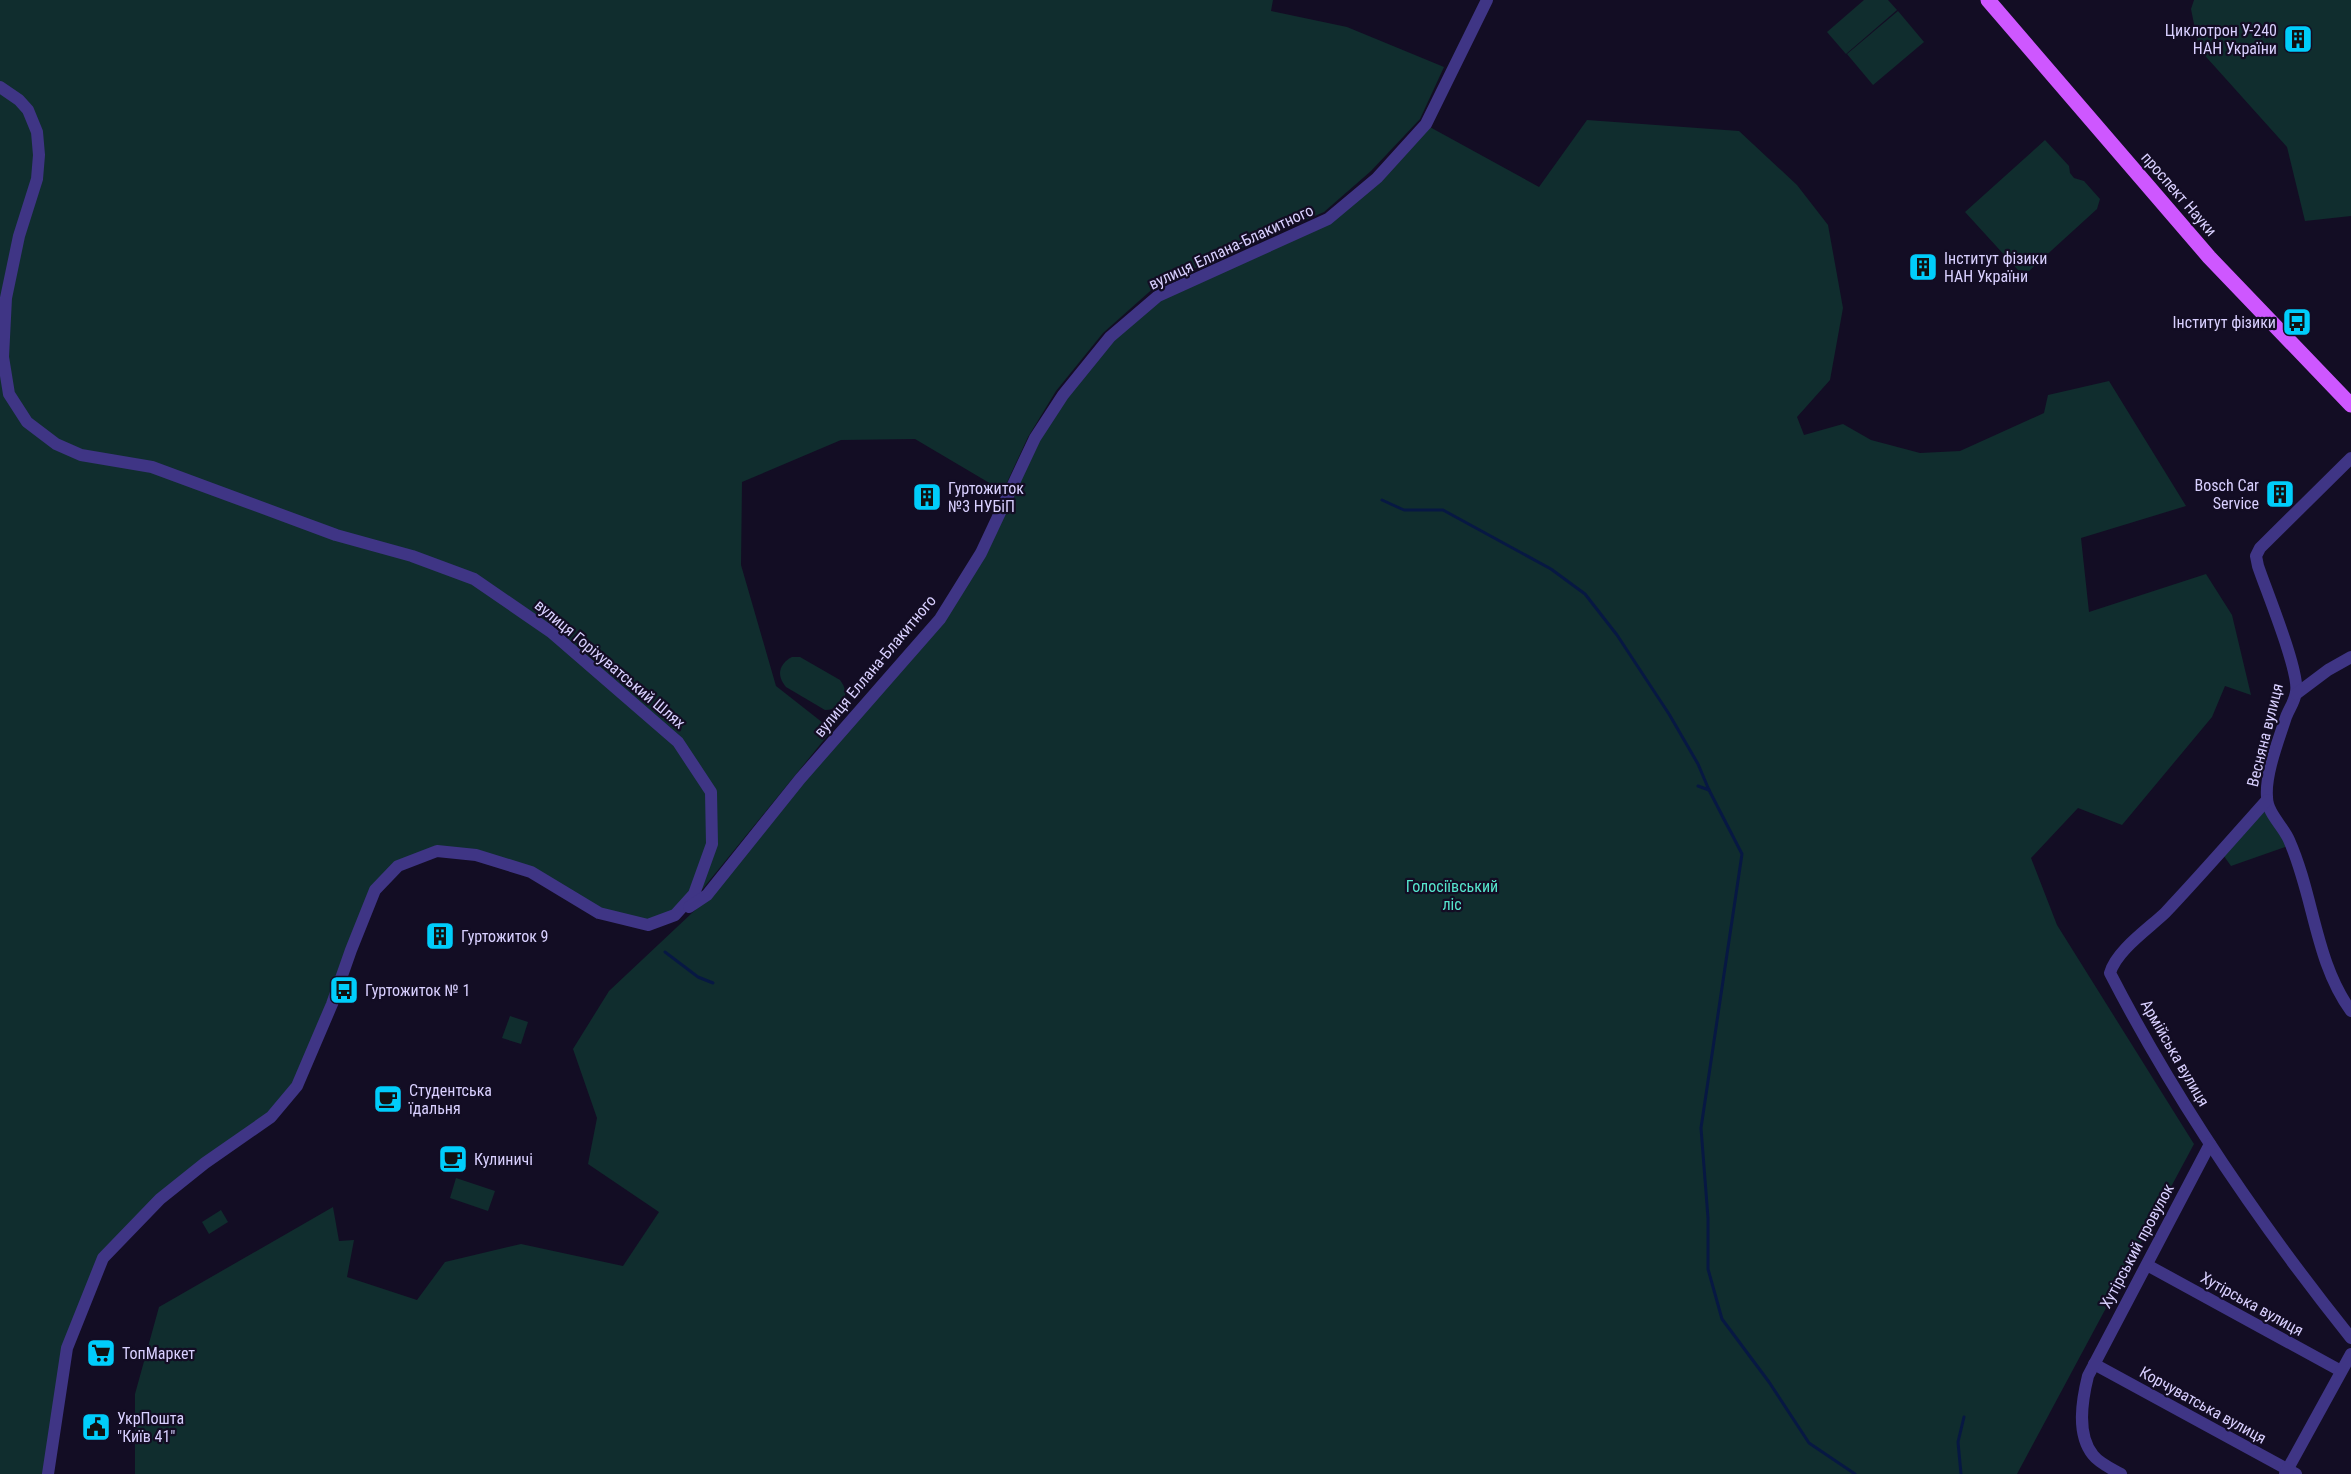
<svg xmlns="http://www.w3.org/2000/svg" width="2351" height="1474" font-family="'Roboto Condensed',sans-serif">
<rect width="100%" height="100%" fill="#130d24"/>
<g fill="#102d2e">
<polygon points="0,0 1273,0 1271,11 1347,27 1444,67 1420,119 1371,171 1324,212 1157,285 1103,333 1056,391 1028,437 1003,491 915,439 841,440 742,482 741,565 776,686 832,730 692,902 649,921 601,909 533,868 437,848 371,889 328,1005 293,1084 268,1113 100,1256 65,1347 45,1474 0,1474"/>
<polygon points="1864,0 1888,0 1897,10 1846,54 1827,32"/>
<polygon points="2194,0 2351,0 2351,216 2305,221 2287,147 2199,49 2191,9"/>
<polygon points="1898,11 1924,42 1873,85 1847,54"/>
<polygon points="1587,120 1739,131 1797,185 1828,225 1843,308 1830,380 1797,417 1804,435 1843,424 1871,440 1920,453 1960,451 2044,413 2048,395 2109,381 2186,506 2081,538 2089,612 2206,574 2232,615 2251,695 2225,686 2212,717 2122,825 2078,808 2031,858 2057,925 2194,1144 2017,1474 135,1474 135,1394 159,1307 333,1207 339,1241 354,1240 347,1277 417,1300 445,1262 521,1244 623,1266 659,1212 588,1164 597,1118 573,1049 609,991 709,897 842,736 943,621 1038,440 1064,396 1113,340 1159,298 1329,222 1428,126 1539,187"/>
<polygon points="2045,140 2069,166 2070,173 2074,178 2084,181 2100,199 2097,209 2029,271 2018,270 1965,212"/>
<path d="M792,657H800L840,680C851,694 844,710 825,710L786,687C776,675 779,664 792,657Z"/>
<polygon points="2258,810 2273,814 2291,845 2231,866 2221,852"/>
<polygon points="510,1016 528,1022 521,1044 502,1038"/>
<polygon points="456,1178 495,1191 488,1211 450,1198"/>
<polygon points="221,1210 228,1222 209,1234 202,1222"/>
</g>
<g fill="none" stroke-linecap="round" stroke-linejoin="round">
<g stroke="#071843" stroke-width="3">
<polyline points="1382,500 1404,510 1443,510 1551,569 1585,594 1617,635 1669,714 1698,764 1709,790 1742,854 1701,1128 1708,1218 1708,1269 1722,1319 1769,1382 1809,1443 1855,1474"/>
<polyline points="1698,786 1709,790"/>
<polyline points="665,952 698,977 713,983"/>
<polyline points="1961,1474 1958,1442 1964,1417"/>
</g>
<g stroke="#3f3585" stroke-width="12">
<polyline points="0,87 19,100 28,110 37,132 39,155 37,179 19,236 6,298 3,357 9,394 27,422 56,444 81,455 152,467 336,535 412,556 474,579 551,632 678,742 711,792 712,844 694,894 675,915 648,925 599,913 531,872 476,855 437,851 398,866 375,890 351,950 332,1004 297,1086 271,1117 205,1163 160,1199 103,1258 67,1348 48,1474"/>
<path d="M2351,458L2260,548L2256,556L2258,566C2266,590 2300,672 2296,692C2295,701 2289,709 2286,717C2279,739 2265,774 2267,797C2267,813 2283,826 2289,840C2314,896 2315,962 2351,1011"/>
<polyline points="2296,694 2328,670 2351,657"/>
<path d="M2267,800C2233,838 2200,876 2165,913C2148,929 2116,951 2110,973C2177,1103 2260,1224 2351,1338"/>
<polyline points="689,907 707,895 800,779 940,619 981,553 1035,438 1063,395 1110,337 1158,296 1328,219 1377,178 1426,124 1487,0"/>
<polyline points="2147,1265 2341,1371"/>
<polyline points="2094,1364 2296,1474"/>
<path d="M2121,1474C2112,1469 2099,1463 2093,1455C2076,1434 2082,1400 2088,1376L2210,1144"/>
<polyline points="2285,1474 2351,1354"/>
</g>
<polyline stroke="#ce57ff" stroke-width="15" points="1988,0 2209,257 2351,405"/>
</g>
<defs>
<g id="building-square" transform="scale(1.5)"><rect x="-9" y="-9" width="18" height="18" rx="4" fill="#00cdfb" stroke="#130d24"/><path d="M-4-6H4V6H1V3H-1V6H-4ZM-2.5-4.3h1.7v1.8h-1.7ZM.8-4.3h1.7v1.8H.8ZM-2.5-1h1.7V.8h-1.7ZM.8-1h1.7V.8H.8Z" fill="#111"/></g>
<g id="bus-square" transform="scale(1.5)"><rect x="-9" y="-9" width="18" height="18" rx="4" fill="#00cdfb" stroke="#130d24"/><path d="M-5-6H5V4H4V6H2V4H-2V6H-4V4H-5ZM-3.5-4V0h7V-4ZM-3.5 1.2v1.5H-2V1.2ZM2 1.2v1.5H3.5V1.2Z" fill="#111"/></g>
<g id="cafe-square" transform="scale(1.5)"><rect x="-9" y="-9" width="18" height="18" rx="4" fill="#00cdfb" stroke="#130d24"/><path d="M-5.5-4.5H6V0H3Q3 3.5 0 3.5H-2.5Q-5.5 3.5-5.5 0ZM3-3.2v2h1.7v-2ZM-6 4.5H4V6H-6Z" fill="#111"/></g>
<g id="supermarket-square" transform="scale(1.5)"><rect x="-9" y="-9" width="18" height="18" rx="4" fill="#00cdfb" stroke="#130d24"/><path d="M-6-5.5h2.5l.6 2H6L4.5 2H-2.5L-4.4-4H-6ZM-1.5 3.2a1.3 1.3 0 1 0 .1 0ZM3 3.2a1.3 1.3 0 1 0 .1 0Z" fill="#111"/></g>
<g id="civic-square" transform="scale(1.5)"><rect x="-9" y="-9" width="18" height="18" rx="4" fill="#00cdfb" stroke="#130d24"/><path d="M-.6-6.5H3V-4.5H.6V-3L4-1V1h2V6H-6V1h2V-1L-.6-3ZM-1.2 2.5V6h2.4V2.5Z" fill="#111"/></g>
</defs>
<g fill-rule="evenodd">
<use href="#building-square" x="2298" y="39"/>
<use href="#building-square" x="1923" y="267"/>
<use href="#bus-square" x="2297" y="322"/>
<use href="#building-square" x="2280" y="494"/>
<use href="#building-square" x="927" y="497"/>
<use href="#building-square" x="440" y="936"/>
<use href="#bus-square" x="344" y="990"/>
<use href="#cafe-square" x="388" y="1099"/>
<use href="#cafe-square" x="453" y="1159"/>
<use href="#supermarket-square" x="101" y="1353"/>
<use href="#civic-square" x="96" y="1427"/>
</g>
<g text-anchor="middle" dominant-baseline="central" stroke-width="4.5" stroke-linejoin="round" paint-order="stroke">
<g font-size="16" fill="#d9d0ff" stroke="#130d24" text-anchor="start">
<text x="2277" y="30" text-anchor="end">Циклотрон У-240<tspan x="2277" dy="18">НАН України</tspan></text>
<text x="1944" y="258">Інститут фізики<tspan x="1944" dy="18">НАН України</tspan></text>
<text x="2276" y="322" text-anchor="end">Інститут фізики</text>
<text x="2259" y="485" text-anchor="end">Bosch Car<tspan x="2259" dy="18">Service</tspan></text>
<text x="948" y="488">Гуртожиток<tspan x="948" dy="18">№3 НУБіП</tspan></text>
<text x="461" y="936">Гуртожиток 9</text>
<text x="365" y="990">Гуртожиток № 1</text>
<text x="409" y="1090">Студентська<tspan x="409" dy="18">їдальня</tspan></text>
<text x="474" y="1159">Кулиничі</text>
<text x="122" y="1353">ТопМаркет</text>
<text x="117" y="1418">УкрПошта<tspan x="117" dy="18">"Київ 41"</tspan></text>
</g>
<g font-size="16" fill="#d9d0ff" stroke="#130d24">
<text transform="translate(2179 194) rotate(49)">проспект Науки</text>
<text transform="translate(1231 247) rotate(-25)">вулиця Еллана-Блакитного</text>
<text transform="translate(610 664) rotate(40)">вулиця Горіхуватський Шлях</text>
<text transform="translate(875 666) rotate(-50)">вулиця Еллана-Блакитного</text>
<text transform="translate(2265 735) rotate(-76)">Весняна вулиця</text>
<text transform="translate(2175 1053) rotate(60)">Армійська вулиця</text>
<text transform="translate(2137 1246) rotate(-62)">Хутірський провулок</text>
<text transform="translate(2252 1304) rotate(29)">Хутірська вулиця</text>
<text transform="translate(2203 1405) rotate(29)">Корчуватська вулиця</text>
</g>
<g font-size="16" fill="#56e5cd" stroke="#130d24">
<text x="1452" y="886">Голосіївський<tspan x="1452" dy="18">ліс</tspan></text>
</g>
</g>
</svg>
